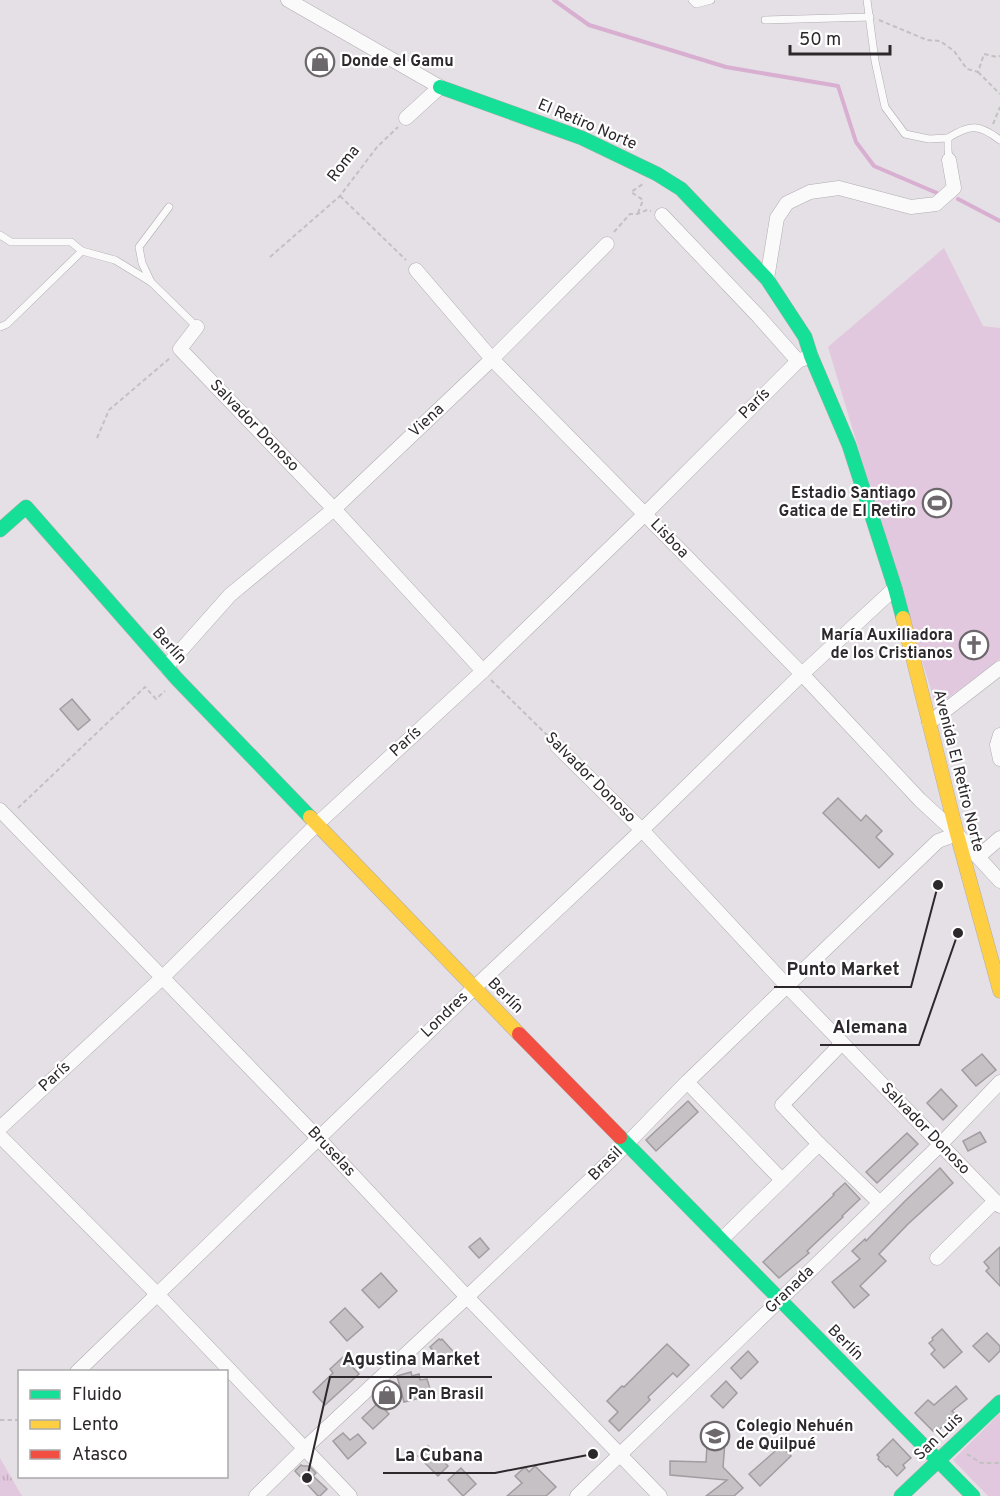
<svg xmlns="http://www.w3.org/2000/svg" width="1000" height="1496" font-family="Overpass,sans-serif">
<defs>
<pattern id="grass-tufts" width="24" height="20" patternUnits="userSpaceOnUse" patternTransform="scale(1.5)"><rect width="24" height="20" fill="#e2c8de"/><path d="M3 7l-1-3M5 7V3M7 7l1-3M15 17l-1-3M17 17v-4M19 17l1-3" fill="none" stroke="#c2acbf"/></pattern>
</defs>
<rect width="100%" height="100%" fill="#e5e0e5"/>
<polygon fill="url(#grass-tufts)" points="0,1458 22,1496 0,1496"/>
<g fill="#e2c8de">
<polygon points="944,248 983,326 1000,328 1000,659 936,707 828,347"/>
<polygon points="1000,1413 1000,1496 988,1496 953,1460"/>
</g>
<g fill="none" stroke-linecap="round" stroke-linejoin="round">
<g stroke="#d8aed1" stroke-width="4">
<polyline points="554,0 589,25 726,67 838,86 856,142 874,166 937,193"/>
<polyline points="958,199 1000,221"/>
</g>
</g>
<g fill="#c5c1c5" stroke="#a09ca0" stroke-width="1.5">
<polygon points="72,699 90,720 78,730 60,709"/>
<polygon points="838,798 861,821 866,815 882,831 876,837 893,854 879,868 823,813"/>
<polygon points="982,1054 996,1070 976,1086 962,1070"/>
<polygon points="941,1089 957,1106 943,1120 927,1103"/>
<polygon points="688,1101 698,1112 656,1151 646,1140"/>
<polygon points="980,1132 986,1142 968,1151 963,1141"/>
<polygon points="907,1133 918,1144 877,1183 866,1172"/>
<polygon points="940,1168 953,1183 908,1224 879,1254 886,1261 860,1286 869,1295 854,1308 832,1282 860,1259 852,1251 865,1239 866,1241 905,1201"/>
<polygon points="845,1183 860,1199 842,1216 843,1217 807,1251 809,1253 779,1278 763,1262 834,1195 833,1194"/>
<polygon points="480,1238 489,1249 479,1258 469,1247"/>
<polygon points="1000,1247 1000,1286 986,1271 989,1268 984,1262"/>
<polygon points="381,1273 397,1291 379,1308 362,1290"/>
<polygon points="345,1308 363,1327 347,1341 330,1322"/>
<polygon points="942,1329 962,1352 944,1368 931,1354 935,1350 929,1343 933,1340 932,1338"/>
<polygon points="987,1333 1000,1346 1000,1351 989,1362 973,1346"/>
<polygon points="439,1339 441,1340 442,1339 459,1358 449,1367 442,1359 441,1360 430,1347"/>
<polygon points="667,1344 689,1365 677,1377 673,1373 648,1397 650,1400 619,1431 609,1421 618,1412 607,1401 622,1386 624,1387"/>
<polygon points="748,1351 758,1362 741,1379 731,1368"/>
<polygon points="343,1357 359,1374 325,1405 313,1392 333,1373 330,1369"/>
<polygon points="411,1372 412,1376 419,1374 420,1380 427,1379 432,1395 404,1402 397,1376"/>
<polygon points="726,1381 737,1393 723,1408 711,1396"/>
<polygon points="956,1386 967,1399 952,1411 955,1414 938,1431 935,1428 933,1431 915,1413 928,1400 934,1405"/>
<polygon points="378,1403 389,1414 373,1429 362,1418"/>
<polygon points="708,1429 726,1430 723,1467 743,1488 734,1496 706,1496 727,1480 670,1475 670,1461 706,1462"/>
<polygon points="343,1433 350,1440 358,1434 366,1443 348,1459 333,1441"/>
<polygon points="893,1439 911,1458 903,1465 905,1468 897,1476 888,1466 886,1467 878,1459 879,1457 877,1455"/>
<polygon points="428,1446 448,1466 438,1476 418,1456"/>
<polygon points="781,1446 791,1456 760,1486 749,1474"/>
<polygon points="301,1465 303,1466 309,1466 316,1473 313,1476 327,1489 320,1496 318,1496 295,1471"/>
<polygon points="535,1466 556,1487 546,1496 507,1496 522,1483 515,1476 525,1467 529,1472"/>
<polygon points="461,1468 476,1484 463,1496 448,1480"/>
</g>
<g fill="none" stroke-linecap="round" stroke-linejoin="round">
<g stroke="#b0acb0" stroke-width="8">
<g id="lane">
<polyline points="692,0 696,4 711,0"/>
<polyline points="867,0 875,61 885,107 905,134 929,139 948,138"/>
<polyline points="765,20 870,17"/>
<path d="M949,160L948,150V138C970,124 979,124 1000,140"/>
<polyline points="0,235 11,242 71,242 82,251"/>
<polyline points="151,282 142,263 139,247 169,207"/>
<polyline points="0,327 7,324 82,251 115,260 151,282 197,327"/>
</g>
</g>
<g stroke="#b0acb0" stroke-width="15">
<g id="street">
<polyline points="288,0 440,87 406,118"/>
<polyline points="662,215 759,317 798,361"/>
<polyline points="416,270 492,359 802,674 920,800 957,834 1000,881"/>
<polyline points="767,279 777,218 787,203 810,192 839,188 911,207 936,204 954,188 949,160"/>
<polyline points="197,327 180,349 334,509 483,671"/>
<polyline points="166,667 230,595 334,509 492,359 607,244"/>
<polyline points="929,723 1000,668"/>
<polyline points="1000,735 997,745 1000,759"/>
<polyline points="557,746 642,830 787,986 1000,1206"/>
<polyline points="0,810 318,1138 467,1297 660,1496"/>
<polyline points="978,857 1000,838"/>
<polyline points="842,1043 782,1105 819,1144 880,1203"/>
<polyline points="687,1082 782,1180"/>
<polyline points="0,1128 162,978 316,825 483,671 645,514 798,361 811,356"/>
<polyline points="0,1136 157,1294 350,1496"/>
<polyline points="721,1240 819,1144"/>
<polyline points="937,1258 995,1201"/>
<polyline points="77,1372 474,988 642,830 802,674 895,588"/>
<polyline points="256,1496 304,1449 467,1297 612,1159 687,1082 938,841 957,834"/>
<polyline points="577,1496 940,1145 1000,1082"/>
</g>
</g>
<g stroke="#b0acb0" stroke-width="15">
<g id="fast">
<polyline points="440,87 582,138 657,174 681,189 767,279 805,337 811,356 849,445 895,588 903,618"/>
<polyline points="0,530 26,507 177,679 310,817"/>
<polyline points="620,1137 973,1496"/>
<polyline points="901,1496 1000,1402"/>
</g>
</g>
<g stroke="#b0acb0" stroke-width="15">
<g id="slow">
<polyline points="903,618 957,834 1000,991"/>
<polyline points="310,817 519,1034"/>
</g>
</g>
<g stroke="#b0acb0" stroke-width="15">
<polyline id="jam" points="519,1034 620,1137"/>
</g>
<g stroke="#c2c1c2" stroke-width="2" stroke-dasharray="4.5 3" stroke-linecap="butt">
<polyline points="879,20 927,40 940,41 954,51 967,69 978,72 984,54 997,57 1000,56"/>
<polyline points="978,72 1000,94"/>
<polyline points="993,124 1000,107"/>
<polyline points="340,196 406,260"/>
<polyline points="638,213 643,200 631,192 643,184"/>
<polyline points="614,232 630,214 637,214 647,210 651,211"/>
<polyline points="270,257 340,196 377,147 398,127"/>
<polyline points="97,438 109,410 170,358"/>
<polyline points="491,680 549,737"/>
<polyline points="18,808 145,687 156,699 165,691"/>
<polyline points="0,1420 20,1420"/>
<polyline points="967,1454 981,1463 1000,1463"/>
</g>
<use href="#lane" stroke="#fbfafb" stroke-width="7"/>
<use href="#street" stroke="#fbfafb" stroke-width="14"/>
<use href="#fast" stroke="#16e098" stroke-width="14"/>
<use href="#slow" stroke="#ffcf43" stroke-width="14"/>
<use href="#jam" stroke="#f24e42" stroke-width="14"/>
</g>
<defs>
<g id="shop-ring" transform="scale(1.5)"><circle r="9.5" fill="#fff" stroke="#6d686c" stroke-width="1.5"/><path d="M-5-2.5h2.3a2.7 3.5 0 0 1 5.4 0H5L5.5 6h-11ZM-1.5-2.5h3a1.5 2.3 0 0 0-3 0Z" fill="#6d686c"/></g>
<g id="stadium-ring" transform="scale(1.5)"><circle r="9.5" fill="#fff" stroke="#6d686c" stroke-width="1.5"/><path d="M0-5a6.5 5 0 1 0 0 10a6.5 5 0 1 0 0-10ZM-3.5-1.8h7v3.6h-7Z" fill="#6d686c"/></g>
<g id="church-ring" transform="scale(1.5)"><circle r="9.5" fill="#fff" stroke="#6d686c" stroke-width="1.5"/><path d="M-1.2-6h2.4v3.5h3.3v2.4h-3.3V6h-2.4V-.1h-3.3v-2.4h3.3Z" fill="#6d686c"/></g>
<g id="school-ring" transform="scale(1.5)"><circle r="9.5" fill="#fff" stroke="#6d686c" stroke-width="1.5"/><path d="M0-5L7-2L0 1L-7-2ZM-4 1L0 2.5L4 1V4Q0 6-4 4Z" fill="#6d686c"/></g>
</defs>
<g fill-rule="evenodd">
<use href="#shop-ring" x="320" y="62"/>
<use href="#stadium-ring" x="937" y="503"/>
<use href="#church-ring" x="974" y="645"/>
<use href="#shop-ring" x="387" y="1395"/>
<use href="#school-ring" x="715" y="1436"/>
</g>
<g text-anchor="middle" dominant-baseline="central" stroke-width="4.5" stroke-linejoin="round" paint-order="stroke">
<g font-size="16" font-weight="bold" fill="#2c282b" stroke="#fff" text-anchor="start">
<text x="341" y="62">Donde el Gamu</text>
<text x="916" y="494" text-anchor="end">Estadio Santiago<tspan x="916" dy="18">Gatica de El Retiro</tspan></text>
<text x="953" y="636" text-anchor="end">María Auxiliadora<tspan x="953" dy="18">de los Cristianos</tspan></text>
<text x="408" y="1395">Pan Brasil</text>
<text x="736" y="1427">Colegio Nehuén<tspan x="736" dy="18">de Quilpué</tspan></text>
</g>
<g font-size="16" fill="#2c282b" stroke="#fff">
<text transform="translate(587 125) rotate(23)">El Retiro Norte</text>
<text transform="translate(344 164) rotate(-52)">Roma</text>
<text transform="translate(755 404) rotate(-45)">París</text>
<text transform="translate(427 421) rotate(-43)">Viena</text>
<text transform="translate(254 426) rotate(46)">Salvador Donoso</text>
<text transform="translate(669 539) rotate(46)">Lisboa</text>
<text transform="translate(169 646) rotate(48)">Berlín</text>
<text transform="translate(406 742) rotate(-43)">París</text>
<text transform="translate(958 771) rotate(76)">Avenida El Retiro Norte</text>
<text transform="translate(590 778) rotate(45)">Salvador Donoso</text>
<text transform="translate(505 996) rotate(45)">Berlín</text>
<text transform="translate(445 1015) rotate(-44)">Londres</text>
<text transform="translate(55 1077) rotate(-43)">París</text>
<text transform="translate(925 1129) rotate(46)">Salvador Donoso</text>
<text transform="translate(331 1152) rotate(47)">Bruselas</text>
<text transform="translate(606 1164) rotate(-45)">Brasil</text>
<text transform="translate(790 1290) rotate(-44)">Granada</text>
<text transform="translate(845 1343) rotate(45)">Berlín</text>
<text transform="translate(939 1437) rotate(-44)">San Luis</text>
</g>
</g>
<path fill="none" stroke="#2c282b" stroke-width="2" d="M938 885L911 987H774M958 933L919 1045H820M307 1478L330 1377H492M593 1454L495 1473H383"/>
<g fill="#2c282b" stroke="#fff" stroke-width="2">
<circle cx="938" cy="885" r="6"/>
<circle cx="958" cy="933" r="6"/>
<circle cx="307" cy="1478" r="6"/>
<circle cx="593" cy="1454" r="6"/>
</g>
<g font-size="18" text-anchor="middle" font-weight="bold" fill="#2c282b" stroke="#fff" stroke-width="4.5" stroke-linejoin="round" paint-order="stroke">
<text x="843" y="975">Punto Market</text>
<text x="870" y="1033">Alemana</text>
<text x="411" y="1365">Agustina Market</text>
<text x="439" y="1461">La Cubana</text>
</g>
<rect x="18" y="1370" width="210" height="108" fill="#ffffff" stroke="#aba9aa" stroke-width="1.5"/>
<rect x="30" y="1390" width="30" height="9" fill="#16e098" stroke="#aba9aa" stroke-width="1.5"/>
<text x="72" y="1400" font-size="18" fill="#2c282b">Fluido</text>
<rect x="30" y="1420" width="30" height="9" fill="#ffcf43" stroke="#aba9aa" stroke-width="1.5"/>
<text x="72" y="1430" font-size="18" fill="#2c282b">Lento</text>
<rect x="30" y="1450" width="30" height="9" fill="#f24e42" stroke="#aba9aa" stroke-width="1.5"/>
<text x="72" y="1460" font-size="18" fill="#2c282b">Atasco</text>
<path d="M790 45v9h100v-9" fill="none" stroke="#2c282b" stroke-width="3"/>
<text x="799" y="45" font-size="18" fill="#2c282b" stroke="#ffffff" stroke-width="4.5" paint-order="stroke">50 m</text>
</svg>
